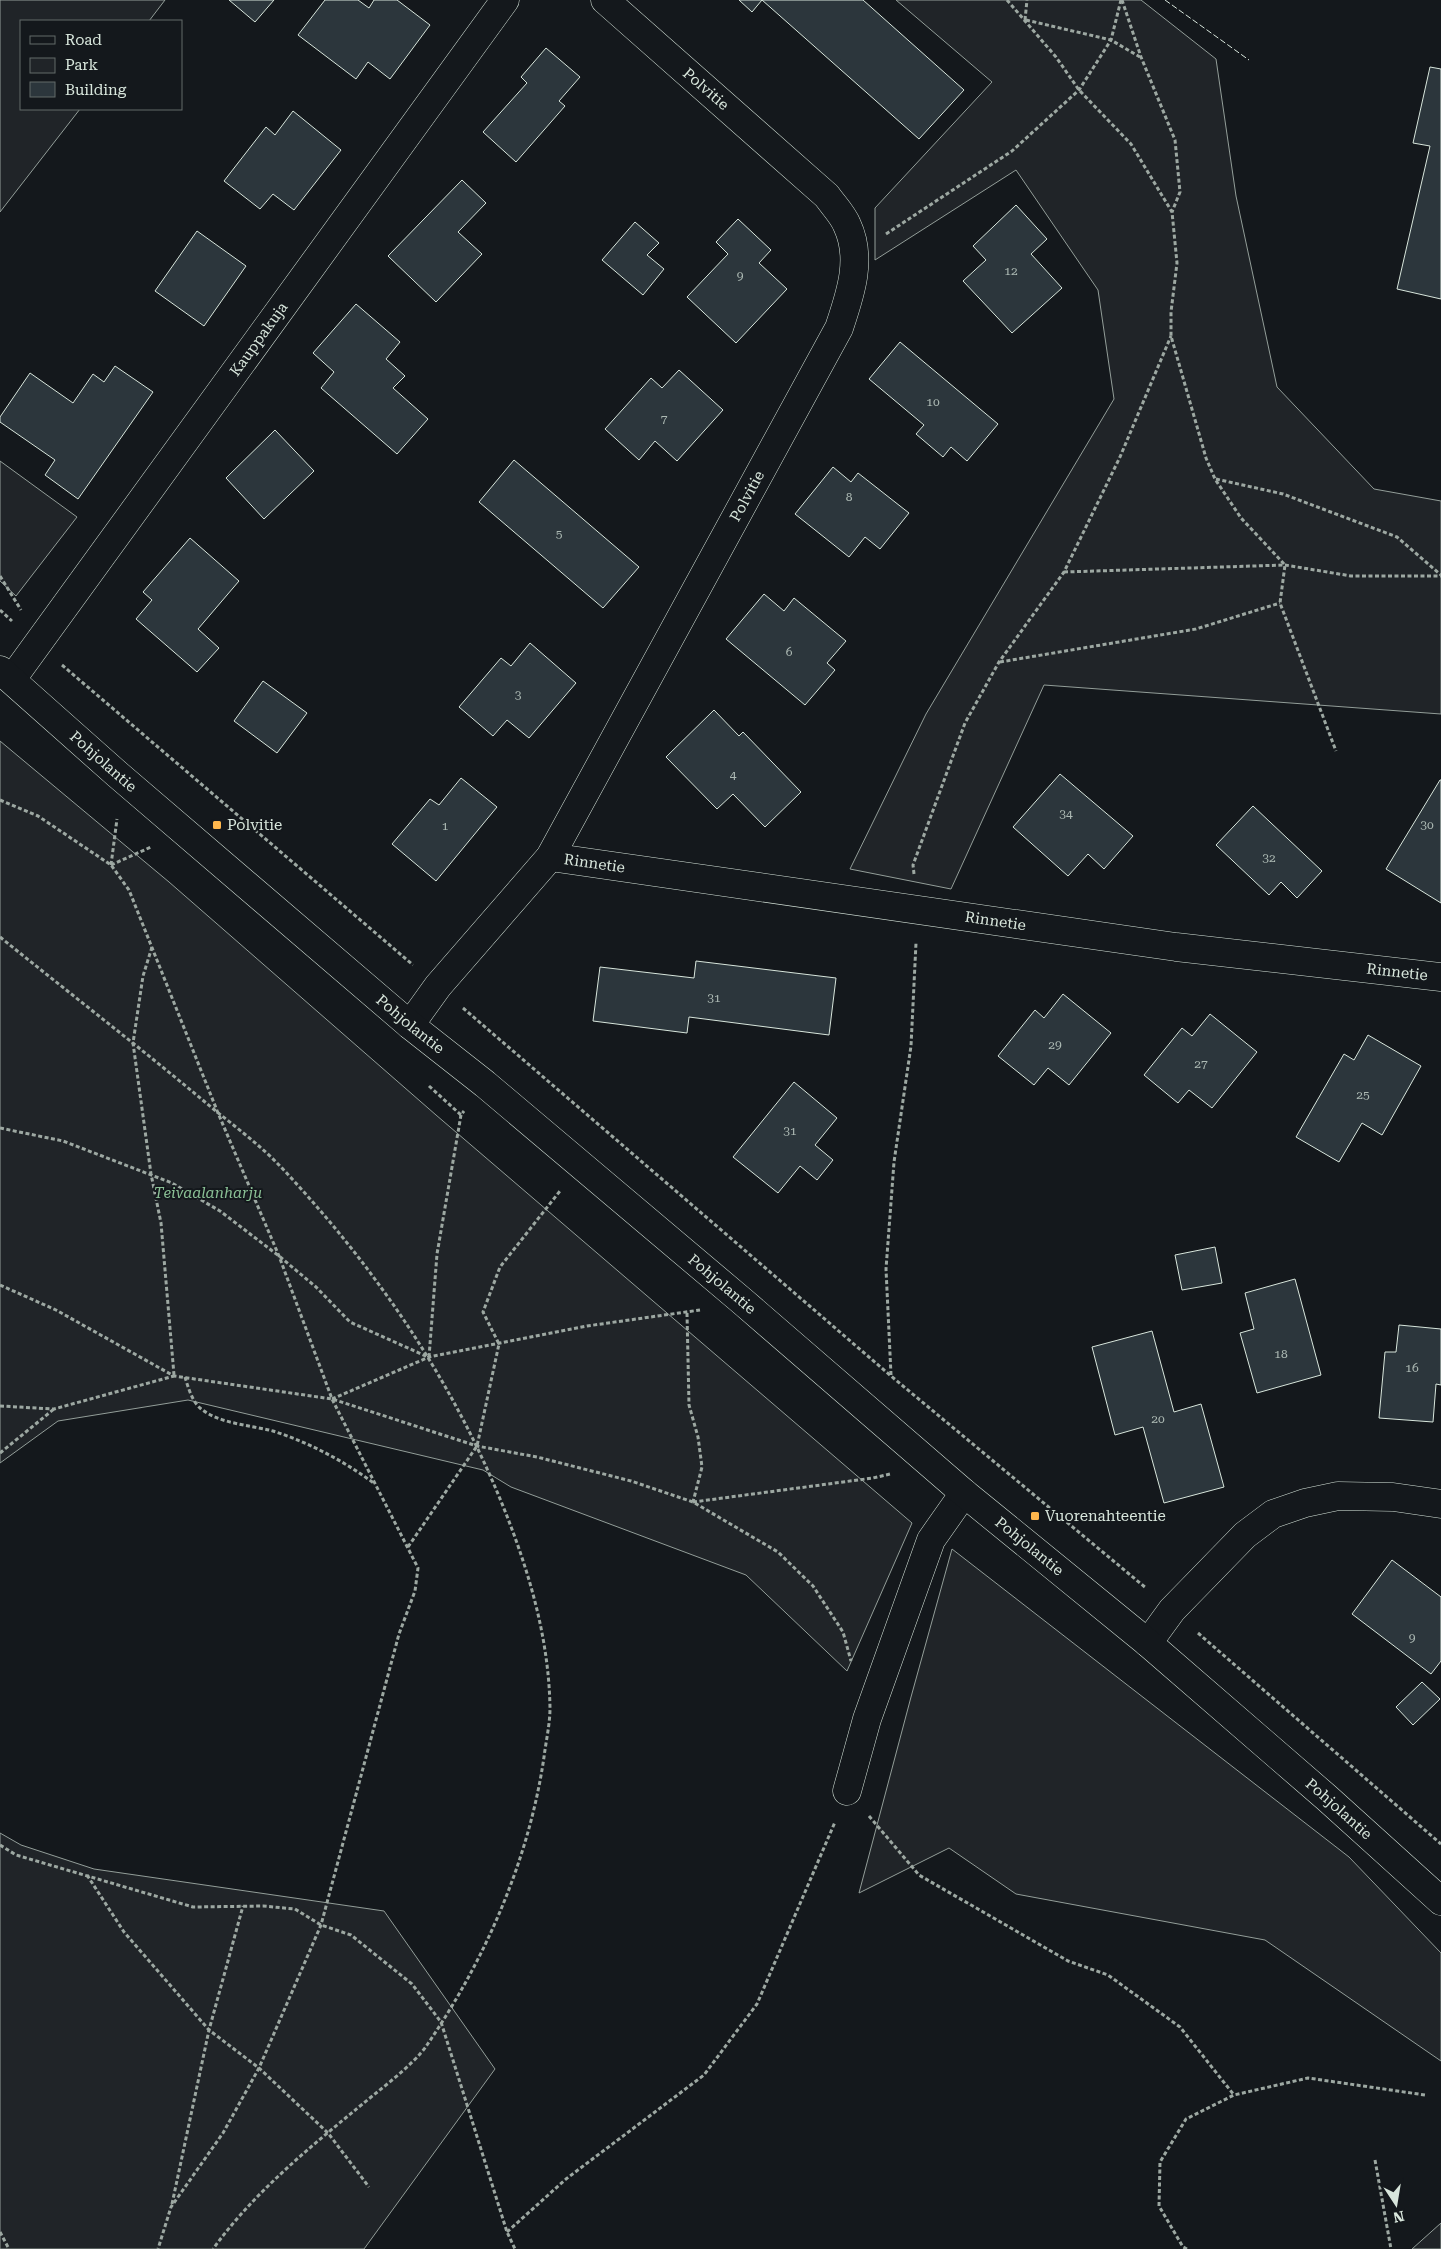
<svg xmlns="http://www.w3.org/2000/svg" width="1441" height="2249" font-family="'Roboto Serif',serif">
<rect width="100%" height="100%" fill="#14181c"/>
<g fill="#202428" stroke="#939e99">
<polygon points="0,0 165,0 149,21 21,21 21,109 80,109 0,212"/>
<polygon points="896,0 1141,0 1216,59 1236,196 1277,387 1374,489 1441,501 1441,714 1044,685 951,889 850,869 926,714 1114,399 1098,290 1016,170 875,260 875,208 992,82"/>
<polygon points="0,461 77,517 16,596 0,581"/>
<polygon points="0,741 169,882 436,1115 912,1523 847,1671 746,1575 511,1487 483,1470 188,1400 58,1421 0,1463"/>
<polygon points="952,1549 1349,1857 1441,1953 1441,2061 1265,1940 1016,1894 949,1848 859,1893 911,1697"/>
<polygon points="0,1833 21,1845 94,1869 384,1911 495,2069 364,2249 0,2249"/>
<polygon points="1441,2223 1441,2249 1412,2249"/>
</g>
<g fill="#2c363c" stroke="#d8e6dc">
<polygon points="229,0 274,0 255,22"/>
<polygon points="325,0 358,0 369,8 374,0 397,0 430,25 390,79 368,62 356,79 298,35"/>
<polygon points="739,0 762,0 752,12"/>
<polygon points="762,0 863,0 964,90 919,139"/>
<polygon points="546,48 580,77 559,101 565,106 516,162 483,132 527,83 521,77"/>
<polygon points="1430,67 1441,69 1441,299 1397,289 1430,146 1413,143"/>
<polygon points="293,111 341,150 294,210 273,194 260,209 224,181 266,127 275,135"/>
<polygon points="462,180 486,203 458,232 482,254 436,302 388,256"/>
<polygon points="1016,205 1047,239 1031,254 1062,288 1012,333 963,281 986,260 973,246"/>
<polygon points="738,219 771,250 759,263 787,289 736,343 687,297 728,254 716,242"/>
<polygon points="635,222 659,243 647,255 664,269 643,295 602,260"/>
<polygon points="197,231 246,266 204,326 155,291"/>
<polygon points="356,304 400,342 386,359 405,376 393,388 428,419 397,454 321,388 334,372 313,353"/>
<polygon points="900,342 998,424 967,461 951,447 943,457 916,434 924,425 869,379"/>
<polygon points="115,366 153,392 78,499 45,475 55,460 0,422 0,417 30,373 73,403 93,374 104,382"/>
<polygon points="679,370 723,410 677,461 655,441 639,460 605,429 651,378 662,388"/>
<polygon points="275,430 314,471 264,519 226,478"/>
<polygon points="514,460 639,567 603,608 479,502"/>
<polygon points="833,467 851,482 858,473 909,513 880,549 865,537 849,557 795,514"/>
<polygon points="190,538 239,581 198,629 219,648 197,672 136,619 152,600 143,592"/>
<polygon points="764,594 784,611 794,598 846,641 827,663 835,670 805,705 726,639"/>
<polygon points="530,643 576,683 529,738 507,720 493,736 459,707 501,658 511,666"/>
<polygon points="263,681 307,713 277,753 234,721"/>
<polygon points="714,710 739,736 743,732 801,792 765,827 733,794 717,809 666,757"/>
<polygon points="1060,774 1133,836 1104,869 1088,854 1068,876 1013,827"/>
<polygon points="461,778 497,807 436,881 392,844 430,799 439,805"/>
<polygon points="1440,780 1441,780 1441,903 1386,869"/>
<polygon points="1253,806 1322,871 1297,898 1281,882 1269,895 1216,845"/>
<polygon points="696,961 836,978 829,1035 689,1017 687,1033 593,1021 600,967 694,978"/>
<polygon points="1063,994 1111,1033 1069,1085 1048,1068 1034,1085 998,1056 1035,1010 1044,1018"/>
<polygon points="1210,1014 1257,1052 1212,1108 1189,1090 1178,1103 1144,1075 1182,1028 1192,1036"/>
<polygon points="1368,1035 1421,1066 1382,1135 1362,1123 1339,1162 1296,1137 1344,1054 1354,1060"/>
<polygon points="794,1082 837,1118 815,1145 833,1160 817,1180 800,1166 778,1193 733,1157"/>
<polygon points="1215,1247 1222,1283 1182,1290 1175,1255"/>
<polygon points="1295,1279 1321,1375 1257,1393 1240,1333 1254,1329 1245,1293"/>
<polygon points="1399,1325 1441,1329 1441,1385 1436,1384 1433,1422 1379,1418 1385,1352 1396,1352"/>
<polygon points="1152,1331 1174,1412 1201,1404 1224,1487 1164,1503 1143,1427 1115,1435 1092,1347"/>
<polygon points="1392,1560 1441,1597 1441,1661 1431,1674 1352,1614"/>
<polygon points="1422,1682 1440,1699 1413,1725 1396,1707"/>
</g>
<g fill="none" stroke-linecap="round" stroke-linejoin="round">
<g stroke="#d8e6dc" stroke-width="29">
<g id="minor">
<path id="s1" d="M12,679L505,0"/>
<path id="s2" d="M550,857L1176,947L1441,977"/>
<path id="s3" d="M410,1025L438,986L550,857L839,328C850,295 863,259 847,225C843,215 834,206 827,196L605,0"/>
<polyline points="1148,1643 1172,1610 1245,1535 1273,1514 1305,1503 1338,1496 1393,1497 1441,1504"/>
<polyline points="847,1791 867,1719 931,1540 964,1493"/>
</g>
</g>
<g stroke="#d8e6dc" stroke-width="29">
<g id="major">
<path id="s4" d="M0,670L117,774L410,1025L485,1084L742,1301L964,1493L1148,1643L1327,1798L1441,1901"/>
</g>
</g>
<g stroke="#9da8a2" stroke-width="3" stroke-dasharray="4 2.5" stroke-linecap="butt">
<polyline points="1007,0 1056,57 1079,90 1131,144 1172,212 1177,263 1171,312 1171,336 1206,458 1215,479 1241,518 1285,565 1280,603 1336,751"/>
<polyline points="1122,0 1141,57 1175,140 1180,192 1172,212"/>
<polyline points="1025,20 1027,0"/>
<polyline points="1026,20 1111,40 1140,57"/>
<polyline points="886,234 1012,151 1079,90 1111,40 1121,0"/>
<polyline points="1216,479 1283,494 1397,537 1441,575"/>
<polyline points="1064,572 1285,565 1351,576 1441,576"/>
<polyline points="0,576 21,610"/>
<polyline points="0,610 12,621"/>
<polyline points="1000,662 1196,629 1280,603"/>
<polyline points="62,665 413,965"/>
<polyline points="0,800 38,816 111,865 129,890 218,1113 279,1256 332,1399 418,1568 415,1591 399,1634 321,1925 259,2068 223,2133 171,2207 158,2249"/>
<polyline points="111,865 117,819"/>
<polyline points="111,865 151,847"/>
<polyline points="914,874 913,865 965,723 999,662 1064,572 1120,457 1171,336"/>
<path d="M0,937C68,992 138,1046 205,1102C230,1123 258,1143 280,1166C381,1273 462,1394 513,1532C534,1589 549,1647 550,1708C550,1724 546,1741 544,1757C529,1860 485,1960 427,2045C414,2065 374,2094 354,2111C303,2153 252,2195 213,2249"/>
<polyline points="152,947 143,976 133,1043 151,1174 161,1223 174,1375"/>
<polyline points="463,1008 891,1376 1146,1588"/>
<polyline points="429,1086 461,1115 464,1111"/>
<polyline points="0,1128 63,1141 172,1183 220,1211 279,1256 316,1287 350,1322 428,1357"/>
<polyline points="0,1285 56,1310 174,1376 332,1399 477,1446 537,1457 631,1481 693,1502 778,1552 813,1586 843,1632 851,1661"/>
<polyline points="687,1313 689,1405 698,1437 702,1467 693,1502"/>
<polyline points="429,1357 437,1254 461,1115"/>
<polyline points="891,1375 886,1269 894,1162 911,1046 916,943"/>
<path d="M185,1377C188,1387 192,1401 200,1408C219,1424 250,1425 273,1431C310,1443 344,1461 375,1484"/>
<polyline points="332,1399 429,1357 587,1326 700,1310"/>
<polyline points="0,1406 54,1409 174,1376"/>
<polyline points="0,1453 54,1409"/>
<polyline points="693,1502 873,1478 890,1474"/>
<polyline points="408,1547 477,1446 499,1344 483,1312 500,1267 560,1191"/>
<polyline points="1198,1633 1441,1844"/>
<polyline points="869,1816 919,1875 1068,1961 1108,1975 1180,2027 1234,2095"/>
<polyline points="0,1845 16,1855 193,1907 263,1906 295,1909 321,1925 351,1935 412,1984 441,2022 507,2232 515,2249"/>
<polyline points="87,1875 124,1932 209,2030 259,2068 328,2133 369,2187"/>
<polyline points="1375,2160 1391,2249"/>
<polyline points="172,2204 209,2030 243,1906"/>
<polyline points="0,2232 9,2249"/>
<polyline points="507,2232 566,2179 704,2075 757,2004 835,1822"/>
<polyline points="1187,2249 1183,2247 1159,2206 1160,2162 1186,2119 1234,2095 1308,2078 1425,2095"/>
</g>
<use href="#minor" stroke="#14181c" stroke-width="28"/>
<use href="#major" stroke="#14181c" stroke-width="28"/>
<polyline stroke="#d8e6dc" stroke-width="1" stroke-dasharray="6 2.5" stroke-linecap="butt" points="1165,0 1249,60"/>
</g>
<g fill="#ffb74d" stroke="#14181c" stroke-width="2">
<rect x="212" y="820" width="10" height="10" rx="2.5"/>
<rect x="1030" y="1511" width="10" height="10" rx="2.5"/>
</g>
<g text-anchor="middle" dominant-baseline="central" stroke-width="4" stroke-linejoin="round" paint-order="stroke">
<g font-size="12" fill="#adbab4">
<text x="1011" y="271">12</text>
<text x="740" y="276">9</text>
<text x="933" y="402">10</text>
<text x="664" y="419">7</text>
<text x="849" y="497">8</text>
<text x="559" y="534">5</text>
<text x="789" y="652">6</text>
<text x="518" y="695">3</text>
<text x="733" y="775">4</text>
<text x="1066" y="814">34</text>
<text x="1427" y="825">30</text>
<text x="445" y="826">1</text>
<text x="1269" y="858">32</text>
<text x="714" y="998">31</text>
<text x="1055" y="1045">29</text>
<text x="1201" y="1064">27</text>
<text x="1363" y="1095">25</text>
<text x="790" y="1131">31</text>
<text x="1281" y="1354">18</text>
<text x="1412" y="1368">16</text>
<text x="1158" y="1419">20</text>
<text x="1412" y="1638">9</text>
</g>
<g font-size="15" fill="#d8e6dc" stroke="#14181c">
<text transform="translate(706 89) rotate(41)">Polvitie</text>
<text stroke="none"><textPath href="#s1" startOffset="420">Kauppakuja</textPath></text>
<text stroke="none"><textPath href="#s3" startOffset="630">Polvitie</textPath></text>
<text stroke="none"><textPath href="#s4" startOffset="138">Pohjolantie</textPath></text>
<text stroke="none"><textPath href="#s2" startOffset="45">Rinnetie</textPath></text>
<text stroke="none"><textPath href="#s2" startOffset="450">Rinnetie</textPath></text>
<text stroke="none"><textPath href="#s2" startOffset="855">Rinnetie</textPath></text>
<text stroke="none"><textPath href="#s4" startOffset="542">Pohjolantie</textPath></text>
<text stroke="none"><textPath href="#s4" startOffset="948">Pohjolantie</textPath></text>
<text stroke="none"><textPath href="#s4" startOffset="1352">Pohjolantie</textPath></text>
<text stroke="none"><textPath href="#s4" startOffset="1758">Pohjolantie</textPath></text>
</g>
<g font-size="15" fill="#d8e6dc" stroke="#14181c" text-anchor="start">
<text x="227" y="825">Polvitie</text>
<text x="1045" y="1516">Vuorenahteentie</text>
</g>
<g font-size="15" font-style="italic" fill="#8ac095" stroke="#14181c">
<text x="208" y="1193">Teivaalanharju</text>
</g>
</g>
<rect x="20" y="20" width="162" height="90" fill="#14181c" stroke="#626a69"/>
<rect x="30" y="36" width="25" height="8" fill="#14181c" stroke="#626a69"/>
<text x="65" y="45" font-size="15" fill="#d8e6dc">Road</text>
<rect x="30" y="58" width="25" height="15" fill="#202428" stroke="#626a69"/>
<text x="65" y="70" font-size="15" fill="#d8e6dc">Park</text>
<rect x="30" y="82" width="25" height="15" fill="#2c363c" stroke="#626a69"/>
<text x="65" y="95" font-size="15" fill="#d8e6dc">Building</text>
<g transform="translate(1396 2204) rotate(168)" stroke="#14181c" stroke-width="4" paint-order="stroke">
<path d="M0-4L9 19L0 12L-9 19Z" fill="#d8e6dc"/>
<text y="-8" font-size="14" font-weight="bold" text-anchor="middle" fill="#d8e6dc">N</text>
</g>
</svg>
